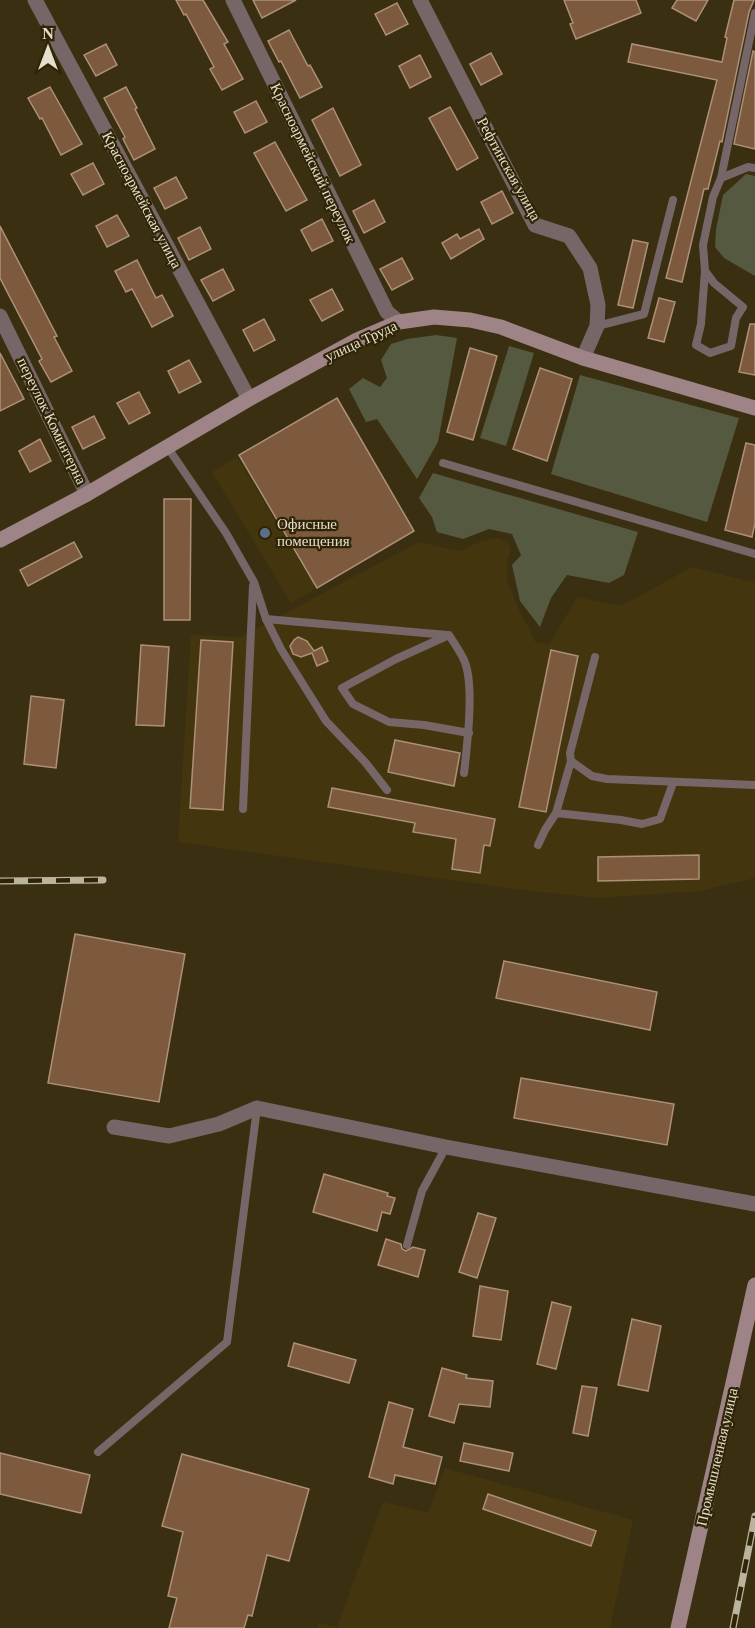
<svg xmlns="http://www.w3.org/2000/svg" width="755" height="1628" font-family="'Times New Roman',serif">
<rect width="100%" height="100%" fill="#3a2f11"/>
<g fill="#43360e">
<polygon points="237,457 316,588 291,603 212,472"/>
<polygon points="496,538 507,541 511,549 507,561 507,580 522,617 530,629 534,641 549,645 577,597 621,606 692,567 755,583 755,878 700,891 598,898 522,890 178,842 191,635 241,637 419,542 459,551 480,542"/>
<polygon points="445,1468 633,1520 610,1628 317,1628 318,1623 337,1627 383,1502 428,1513"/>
</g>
<g fill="#55593f">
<polygon points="746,174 755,176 755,276 724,258 715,247 716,229 723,195"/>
<polygon points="436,335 457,338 438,442 417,479 377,419 366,422 349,389 363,378 380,387 387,378 381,360 391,344 407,339"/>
<polygon points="509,346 534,353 506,446 480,438"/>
<polygon points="580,375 739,418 707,522 551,474"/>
<polygon points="433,473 638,532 624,575 609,583 567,575 551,598 540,627 520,601 512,565 521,555 512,534 489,529 463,539 437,532 432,517 419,498"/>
</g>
<g fill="#7d593d" stroke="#ad9079" stroke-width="1.5">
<polygon points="176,0 203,0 228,42 224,44 243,79 222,90 210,69 214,67 186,14 184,15"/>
<polygon points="253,0 296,0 262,18"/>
<polygon points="564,0 636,0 641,13 576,39 570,24 573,23"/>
<polygon points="677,0 708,0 696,21 672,8"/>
<polygon points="734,0 754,0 749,12 722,142 720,141 708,189 704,189 682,282 666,278 717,80 628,62 632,44 722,62 727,38 725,37"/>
<polygon points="397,3 408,24 386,35 375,14"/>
<polygon points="289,30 308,66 310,65 322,87 300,98 281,61 279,62 268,41"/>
<polygon points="106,44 117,65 96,76 84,55"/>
<polygon points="753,51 755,52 755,149 734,144"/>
<polygon points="491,53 502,74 481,85 470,64"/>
<polygon points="420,55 431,77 410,88 399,66"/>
<polygon points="50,87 82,144 61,155 42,118 40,119 28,98"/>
<polygon points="126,87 137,108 135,109 155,149 134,160 123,139 125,137 104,98"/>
<polygon points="256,101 267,122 245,133 234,112"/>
<polygon points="450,107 478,158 457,170 429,118"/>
<polygon points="333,108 361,165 340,176 312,120"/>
<polygon points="275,142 307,200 286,211 254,153"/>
<polygon points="93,163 104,184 83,195 71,174"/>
<polygon points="176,177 187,198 165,209 154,188"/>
<polygon points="502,191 513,213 492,224 481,202"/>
<polygon points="374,200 385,222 364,233 353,211"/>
<polygon points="117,215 129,236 107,247 96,226"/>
<polygon points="322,219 333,241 312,251 301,230"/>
<polygon points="0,226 57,336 54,337 72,371 51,382 39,361 42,359 0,278"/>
<polygon points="200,227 211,249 189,260 178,238"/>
<polygon points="479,229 484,239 451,259 442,243 457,234 460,239"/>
<polygon points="633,240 648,243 633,308 618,305"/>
<polygon points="402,258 413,279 392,290 380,269"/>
<polygon points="137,260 156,298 162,295 173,316 152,327 132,289 126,292 115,271"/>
<polygon points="223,269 234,290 213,301 201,280"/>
<polygon points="332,289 343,310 322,321 310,300"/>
<polygon points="659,298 675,302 664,342 648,338"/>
<polygon points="264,319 275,340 254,351 243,330"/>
<polygon points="750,324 755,324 755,375 739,372"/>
<polygon points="470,348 497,356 473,440 447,432"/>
<polygon points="0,353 24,399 0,411"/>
<polygon points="189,360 201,382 179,393 168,371"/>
<polygon points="540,368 572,379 547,461 513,449"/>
<polygon points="139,392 150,413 129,424 117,403"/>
<polygon points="337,398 414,531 317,588 239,455"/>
<polygon points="94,416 105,438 83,449 72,427"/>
<polygon points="40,439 51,461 30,472 19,451"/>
<polygon points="746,443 755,445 755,523 752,537 725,530"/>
<polygon points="164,499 191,499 190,620 164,620"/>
<polygon points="74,542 82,557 28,586 20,570"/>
<polygon points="298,637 307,641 314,651 322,647 328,661 317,666 312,653 301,657 293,654 290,646 294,640"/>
<polygon points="201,640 233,642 223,810 190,808"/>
<polygon points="141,645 169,647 164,726 136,725"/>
<polygon points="551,650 578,656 546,812 519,807"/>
<polygon points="31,696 64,700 56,768 24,764"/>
<polygon points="395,740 460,753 454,786 388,772"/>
<polygon points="332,788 495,819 490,846 484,845 480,873 452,869 456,839 413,832 415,823 328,807"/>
<polygon points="699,855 699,879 598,881 598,857"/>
<polygon points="75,934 185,954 159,1102 48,1083"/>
<polygon points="504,961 657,992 650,1030 496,998"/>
<polygon points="521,1078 674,1104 667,1145 514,1118"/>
<polygon points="324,1174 388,1193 387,1196 395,1198 390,1214 382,1212 377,1231 313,1212"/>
<polygon points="478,1213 496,1218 477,1278 459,1272"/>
<polygon points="386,1239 401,1244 402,1249 406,1251 413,1247 425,1250 418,1277 378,1265"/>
<polygon points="480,1286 508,1291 501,1340 473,1336"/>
<polygon points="552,1302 571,1307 556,1369 537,1364"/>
<polygon points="632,1319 661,1326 648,1391 618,1385"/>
<polygon points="294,1343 356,1360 349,1383 288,1366"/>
<polygon points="442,1368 467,1375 466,1378 493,1381 490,1407 459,1404 454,1423 429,1416"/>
<polygon points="582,1386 597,1388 588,1436 573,1433"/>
<polygon points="389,1402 413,1409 403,1447 442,1457 435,1484 395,1475 393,1484 369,1477"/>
<polygon points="464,1443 513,1453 509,1471 460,1461"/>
<polygon points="0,1453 90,1475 81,1513 0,1494"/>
<polygon points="182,1454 309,1489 289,1561 267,1555 252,1616 248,1615 244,1628 169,1628 177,1598 168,1596 183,1532 162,1526"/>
<polygon points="488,1494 596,1531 591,1546 483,1509"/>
</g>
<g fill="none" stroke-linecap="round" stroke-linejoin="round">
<g stroke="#776668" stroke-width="8">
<polyline points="721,178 755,13"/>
<polyline points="705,271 714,283 743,307 736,318 731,346 710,353 696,345 701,324 705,271 703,245 713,197 721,178 748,167 755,168"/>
<polyline points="597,326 644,314 673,200"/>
<polyline points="168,448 226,533 254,582 266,619 281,649 326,721 365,762 387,790"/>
<polyline points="443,463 755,554"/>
<polyline points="266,619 447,635"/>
<polyline points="595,657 570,753 571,761 592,776 607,779 755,785"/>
<path d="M464,773C467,746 475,684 464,660C460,651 454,643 449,635L396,659L342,688L353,704L389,722L424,725L469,733"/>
<polyline points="243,809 253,586"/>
<polyline points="556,813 571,761"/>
<polyline points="538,845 545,830 556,813 621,820 642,824 660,819 673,783"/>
<polyline points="407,1245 422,1191 446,1147"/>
<polyline points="98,1452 227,1342 257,1108"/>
</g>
<g stroke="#776668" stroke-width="15">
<polyline points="35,0 249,399"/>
<polyline points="233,0 387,312 399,322"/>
<polyline points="420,0 535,225 569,236 590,268 598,305 597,326 583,358"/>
<polyline points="0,316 87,494"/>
<polyline points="114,1127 169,1136 219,1124 257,1108 446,1147 755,1204"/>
</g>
<g stroke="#9e8387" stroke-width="15">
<polyline points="0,540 87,494 249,399 355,341 399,322 434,317 470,320 501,327 583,358 755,408"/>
<polyline points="678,1628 755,1285"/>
</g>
<g stroke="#bab39e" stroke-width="7">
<g id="rail">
<polyline points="0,881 103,880"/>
<polyline points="733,1628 755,1516"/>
</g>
</g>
<use href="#rail" stroke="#2f2506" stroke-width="4.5" stroke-dasharray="14" stroke-linecap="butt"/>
</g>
<circle fill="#5c6f8a" stroke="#2f2506" stroke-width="2" cx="265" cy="533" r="6"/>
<g text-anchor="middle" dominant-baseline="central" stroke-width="4.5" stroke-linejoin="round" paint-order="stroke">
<g font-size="15" fill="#e4decd" stroke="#2f2506">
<text transform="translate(313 163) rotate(64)">Красноармейский переулок</text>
<text transform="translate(509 169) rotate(61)">Рефтинская улица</text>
<text transform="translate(142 200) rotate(62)">Красноармейская улица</text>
<text transform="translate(361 341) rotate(-25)">улица Труда</text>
<text transform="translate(52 421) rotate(64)">переулок Коминтерна</text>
<text transform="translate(717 1457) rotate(-77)">Промышленная улица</text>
</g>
<g font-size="15" fill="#e4decd" stroke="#2f2506" text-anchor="start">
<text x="277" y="524">Офисные<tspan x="277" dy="17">помещения</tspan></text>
</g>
</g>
<g transform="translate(48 48)" stroke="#2f2506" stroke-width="4.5" paint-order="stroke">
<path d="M0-4.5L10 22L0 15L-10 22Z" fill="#e4decd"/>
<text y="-9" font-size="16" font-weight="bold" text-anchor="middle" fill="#e4decd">N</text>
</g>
</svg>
